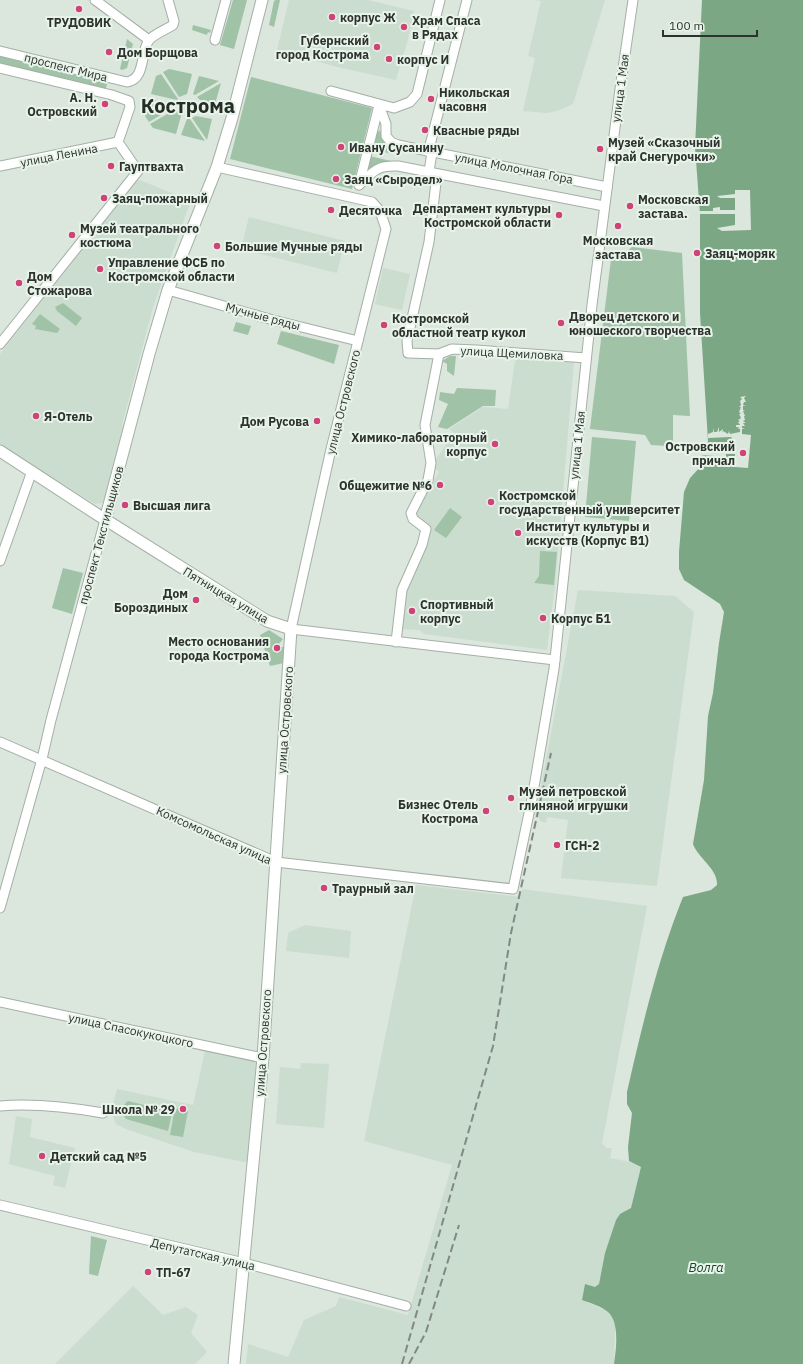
<svg xmlns="http://www.w3.org/2000/svg" width="803" height="1364" font-family="'IBM Plex Sans',sans-serif">
<rect width="100%" height="100%" fill="#dbe6dd"/>
<g fill="#cbddce">
<polygon points="289,0 368,0 414,11 408,39 396,80 337,67 277,50"/>
<polygon points="536,0 605,0 573,104 560,110 547,113 523,111 535,58 528,56 541,1"/>
<polygon points="140,180 186,199 190,203 153,307 122,425 125,427 106,498 102,503 95,504 0,445 0,354 135,182"/>
<polygon points="249,217 345,241 337,273 241,249"/>
<polygon points="383,268 410,274 402,310 375,304"/>
<polygon points="524,357 574,362 555,587 547,650 424,634 419,630 401,629 406,588 425,538 413,514 439,472 432,465 454,433 449,429 483,407 508,409 515,361"/>
<polygon points="578,590 675,596 694,612 657,886 561,878 568,820 547,817 546,823 540,821 540,818 535,818"/>
<polygon points="416,885 520,897 522,889 647,906 602,1143 606,1148 612,1148 610,1158 630,1162 641,1167 631,1208 616,1220 604,1259 599,1284 595,1287 585,1285 582,1300 605,1310 612,1317 615,1326 614,1364 246,1364 248,1344 288,1357 304,1320 336,1306 339,1297 408,1315 452,1165 364,1141"/>
<polygon points="305,925 351,931 349,958 286,951 288,933"/>
<polygon points="205,1051 258,1062 250,1163 194,1152 126,1129 116,1124 111,1112 117,1089 193,1105"/>
<polygon points="301,1063 329,1064 324,1128 276,1124 280,1067 300,1069"/>
<polygon points="16,1116 32,1119 30,1137 75,1148 65,1188 53,1185 55,1176 9,1164"/>
<polygon points="133,1286 163,1315 186,1307 198,1315 191,1333 207,1352 195,1364 55,1364"/>
</g>
<g fill="#a0c2a7">
<polygon points="233,0 247,0 234,49 220,45"/>
<polygon points="276,0 280,0 274,27 269,25 274,1"/>
<polygon points="193,25 211,30 210,33 208,32 207,35 192,30"/>
<polygon points="127,39 133,44 127,68 122,70 120,69"/>
<polygon points="0,55 108,81 105,91 0,64"/>
<polygon points="169,69 192,74 187,94 179,97 163,72"/>
<polygon points="161,74 178,99 177,100 151,94 156,76"/>
<polygon points="199,76 219,81 195,95 193,94"/>
<polygon points="251,77 372,108 352,189 230,159"/>
<polygon points="221,83 215,104 200,100 197,97"/>
<polygon points="150,99 176,106 149,122 145,116"/>
<polygon points="176,109 181,116 176,134 153,128 150,124"/>
<polygon points="196,116 212,119 207,140 192,118"/>
<polygon points="187,119 190,119 205,141 181,135"/>
<polygon points="380,130 384,142 392,149 393,154 370,149 376,134"/>
<polygon points="369,156 391,161 365,174"/>
<polygon points="632,247 682,253 690,416 673,415 673,443 668,446 651,445 645,435 590,429 612,251 625,253"/>
<polygon points="63,303 82,318 76,326 57,311 55,307"/>
<polygon points="40,314 60,329 57,333 35,329 36,326 32,324"/>
<polygon points="236,322 251,326 248,335 233,331"/>
<polygon points="281,331 339,345 334,364 277,344"/>
<polygon points="450,356 456,356 454,376 447,371 447,364 442,361"/>
<polygon points="457,388 496,390 495,406 483,406 447,429 438,427 448,404 439,400 440,392 454,394"/>
<polygon points="592,437 636,441 629,521 585,517"/>
<polygon points="450,508 462,517 446,538 434,530"/>
<polygon points="540,551 557,552 554,585 534,583 539,576"/>
<polygon points="63,568 83,573 72,614 52,608"/>
<polygon points="269,630 283,639 279,644 273,645 272,649 274,652 278,652 281,647 285,647 284,663 270,666 260,635"/>
<path d="M128,1101L172,1112L168,1131L126,1119C121,1113 121,1106 128,1101Z"/>
<polygon points="175,1108 188,1111 183,1137 170,1135"/>
<polygon points="91,1236 107,1240 98,1276 89,1274"/>
</g>
<path fill="#7ba785" d="M702,0H803V1364H614C616,1350 620,1323 608,1312C601,1306 590,1303 582,1300L585,1284L595,1287L599,1284L605,1253L616,1220L620,1214L631,1208L641,1167L629,1161L628,1147L632,1113L627,1104V1092C642,1026 658,959 683,897L711,890L717,885C718,869 698,858 693,844L704,780L708,716L713,693L719,643L724,612L720,604L684,580L679,569V552L684,492L690,478L702,465L705,456L701,455L702,445L707,446L708,441L700,313V214L695,147Z"/>
<g fill="#dbe6dd">
<polygon points="735,190 750,190 751,230 722,231 717,228 735,225 735,214 698,214 697,211 713,211 713,208 720,207 720,210 735,210 735,198 720,198 717,196 735,194"/>
<polygon points="746,396 744,398 746,402 744,402 743,405 746,406 743,406 743,410 745,410 743,411 745,416 744,416 745,420 743,421 746,423 743,423 745,426 742,426 742,428 745,429 742,429 742,434 751,435 748,468 735,467 735,454 726,454 726,457 701,455 702,445 726,447 726,450 736,451 736,443 731,437 708,438 708,434 713,432 714,428 714,432 717,432 719,427 719,432 723,429 722,433 723,431 728,434 729,431 730,434 740,432 740,429 737,428 740,427 736,427 736,425 740,425 738,422 740,421 738,420 741,418 739,414 741,414 739,412 741,407 739,407 741,405 740,401 742,399 740,397"/>
</g>
<g fill="none" stroke-linecap="round" stroke-linejoin="round">
<g stroke="#a4afa6" stroke-width="11">
<g id="minor">
<polyline points="95,0 149,40"/>
<polyline points="215,40 226,0"/>
<path d="M0,51L127,82C146,79 140,52 149,40C154,34 167,29 173,25L174,21L168,0"/>
<polyline points="0,68 112,95 129,101 130,107 118,142"/>
<polyline points="331,91 394,108 410,102 417,94 440,0"/>
<polyline points="379,105 386,124 386,136 391,142 398,145 607,187"/>
<polyline points="427,151 429,149 467,0"/>
<polyline points="0,166 118,142"/>
<polyline points="217,167 372,202 380,211 386,229 331,449 291,629 555,660"/>
<polyline points="429,172 432,152"/>
<polyline points="437,174 429,242 407,341 408,353 439,354 452,349 476,350 586,358"/>
<path d="M359,185C374,171 377,165 398,166L604,206"/>
<polyline points="359,185 379,105"/>
<polyline points="168,290 273,320 358,341"/>
<polyline points="0,344 138,171 118,142"/>
<polyline points="0,561 32,471"/>
<polyline points="396,642 402,590 422,545 426,529 413,519 411,513 428,480 431,463 425,425 439,354"/>
<polyline points="0,742 276,862 513,889 532,799 554,669 592,305 620,89 633,0"/>
<polyline points="0,908 42,759 51,720 105,520"/>
<polyline points="0,1002 263,1058"/>
<path d="M0,1106C35,1103 68,1107 103,1113"/>
<polyline points="0,1205 244,1263 406,1306"/>
</g>
</g>
<g stroke="#a4afa6" stroke-width="13">
<g id="major">
<polyline points="0,451 98,515 267,621 291,629 263,1058 234,1364"/>
<polyline points="105,520 149,354 168,290 217,167 232,118 262,0"/>
</g>
</g>
<use href="#minor" stroke="#fff" stroke-width="9"/>
<use href="#major" stroke="#fff" stroke-width="11"/>
<g stroke="#818982" stroke-width="2" stroke-dasharray="8 4" stroke-linecap="butt">
<polyline points="402,1364 493,1046 511,933 551,753"/>
<polyline points="409,1364 426,1332 459,1225"/>
</g>
</g>
<g fill="#cf4478" stroke="#e8f4ea" stroke-width="1.5">
<circle cx="79" cy="9" r="4"/>
<circle cx="332" cy="17" r="4"/>
<circle cx="404" cy="27" r="4"/>
<circle cx="377" cy="47" r="4"/>
<circle cx="109" cy="52" r="4"/>
<circle cx="389" cy="59" r="4"/>
<circle cx="431" cy="99" r="4"/>
<circle cx="105" cy="104" r="4"/>
<circle cx="425" cy="130" r="4"/>
<circle cx="341" cy="147" r="4"/>
<circle cx="600" cy="149" r="4"/>
<circle cx="111" cy="166" r="4"/>
<circle cx="336" cy="179" r="4"/>
<circle cx="104" cy="198" r="4"/>
<circle cx="630" cy="206" r="4"/>
<circle cx="331" cy="210" r="4"/>
<circle cx="559" cy="215" r="4"/>
<circle cx="618" cy="226" r="4"/>
<circle cx="72" cy="235" r="4"/>
<circle cx="217" cy="246" r="4"/>
<circle cx="697" cy="253" r="4"/>
<circle cx="100" cy="269" r="4"/>
<circle cx="19" cy="283" r="4"/>
<circle cx="561" cy="323" r="4"/>
<circle cx="384" cy="325" r="4"/>
<circle cx="36" cy="416" r="4"/>
<circle cx="317" cy="421" r="4"/>
<circle cx="495" cy="444" r="4"/>
<circle cx="743" cy="453" r="4"/>
<circle cx="440" cy="485" r="4"/>
<circle cx="491" cy="502" r="4"/>
<circle cx="125" cy="505" r="4"/>
<circle cx="518" cy="533" r="4"/>
<circle cx="196" cy="600" r="4"/>
<circle cx="412" cy="611" r="4"/>
<circle cx="543" cy="618" r="4"/>
<circle cx="277" cy="648" r="4"/>
<circle cx="511" cy="798" r="4"/>
<circle cx="486" cy="811" r="4"/>
<circle cx="557" cy="845" r="4"/>
<circle cx="324" cy="888" r="4"/>
<circle cx="183" cy="1109" r="4"/>
<circle cx="42" cy="1156" r="4"/>
<circle cx="148" cy="1272" r="4"/>
</g>
<g text-anchor="middle" dominant-baseline="central" stroke-width="4" stroke-linejoin="round" paint-order="stroke">
<g font-size="12" font-weight="bold" fill="#2e322e" stroke="#e8f4ea" text-anchor="start">
<text x="340" y="17">корпус Ж</text>
<text x="412" y="20">Храм Спаса<tspan x="412" dy="14">в Рядах</tspan></text>
<text x="79" y="22" text-anchor="middle">ТРУДОВИК</text>
<text x="369" y="40" text-anchor="end">Губернский<tspan x="369" dy="14">город Кострома</tspan></text>
<text x="117" y="52">Дом Борщова</text>
<text x="397" y="59">корпус И</text>
<text x="439" y="92">Никольская<tspan x="439" dy="14">часовня</tspan></text>
<text x="97" y="97" text-anchor="end">А. Н.<tspan x="97" dy="14">Островский</tspan></text>
<text x="433" y="130">Квасные ряды</text>
<text x="608" y="142">Музей «Сказочный<tspan x="608" dy="14">край Снегурочки»</tspan></text>
<text x="349" y="147">Ивану Сусанину</text>
<text x="119" y="166">Гауптвахта</text>
<text x="344" y="179">Заяц «Сыродел»</text>
<text x="112" y="198">Заяц-пожарный</text>
<text x="638" y="199">Московская<tspan x="638" dy="14">застава.</tspan></text>
<text x="551" y="208" text-anchor="end">Департамент культуры<tspan x="551" dy="14">Костромской области</tspan></text>
<text x="339" y="210">Десяточка</text>
<text x="80" y="228">Музей театрального<tspan x="80" dy="14">костюма</tspan></text>
<text x="618" y="240" text-anchor="middle">Московская<tspan x="618" dy="14">застава</tspan></text>
<text x="225" y="246">Большие Мучные ряды</text>
<text x="705" y="253">Заяц-моряк</text>
<text x="108" y="262">Управление ФСБ по<tspan x="108" dy="14">Костромской области</tspan></text>
<text x="27" y="276">Дом<tspan x="27" dy="14">Стожарова</tspan></text>
<text x="569" y="316">Дворец детского и<tspan x="569" dy="14">юношеского творчества</tspan></text>
<text x="392" y="318">Костромской<tspan x="392" dy="14">областной театр кукол</tspan></text>
<text x="44" y="416">Я-Отель</text>
<text x="309" y="421" text-anchor="end">Дом Русова</text>
<text x="487" y="437" text-anchor="end">Химико-лабораторный<tspan x="487" dy="14">корпус</tspan></text>
<text x="735" y="446" text-anchor="end">Островский<tspan x="735" dy="14">причал</tspan></text>
<text x="432" y="485" text-anchor="end">Общежитие №6</text>
<text x="499" y="495">Костромской<tspan x="499" dy="14">государственный университет</tspan></text>
<text x="133" y="505">Высшая лига</text>
<text x="526" y="526">Институт культуры и<tspan x="526" dy="14">искусств (Корпус В1)</tspan></text>
<text x="188" y="593" text-anchor="end">Дом<tspan x="188" dy="14">Бороздиных</tspan></text>
<text x="420" y="604">Спортивный<tspan x="420" dy="14">корпус</tspan></text>
<text x="551" y="618">Корпус Б1</text>
<text x="269" y="641" text-anchor="end">Место основания<tspan x="269" dy="14">города Кострома</tspan></text>
<text x="519" y="791">Музей петровской<tspan x="519" dy="14">глиняной игрушки</tspan></text>
<text x="478" y="804" text-anchor="end">Бизнес Отель<tspan x="478" dy="14">Кострома</tspan></text>
<text x="565" y="845">ГСН-2</text>
<text x="332" y="888">Траурный зал</text>
<text x="175" y="1109" text-anchor="end">Школа № 29</text>
<text x="50" y="1156">Детский сад №5</text>
<text x="156" y="1272">ТП-67</text>
</g>
<g font-size="12" fill="#2e322e" stroke="#e8f4ea">
<text transform="translate(66 67) rotate(14)">проспект Мира</text>
<text transform="translate(620 88) rotate(-82)">улица 1 Мая</text>
<text transform="translate(59 155) rotate(-11)">улица Ленина</text>
<text transform="translate(514 168) rotate(11)">улица Молочная Гора</text>
<text transform="translate(263 316) rotate(15)">Мучные ряды</text>
<text transform="translate(512 353) rotate(3)">улица Щемиловка</text>
<text transform="translate(343 402) rotate(-76)">улица Островского</text>
<text transform="translate(577 445) rotate(-84)">улица 1 Мая</text>
<text transform="translate(101 535) rotate(-75)">проспект Текстильщиков</text>
<text transform="translate(226 595) rotate(31)">Пятницкая улица</text>
<text transform="translate(285 720) rotate(-86)">улица Островского</text>
<text transform="translate(214 835) rotate(24)">Комсомольская улица</text>
<text transform="translate(131 1030) rotate(12)">улица Спасокукоцкого</text>
<text transform="translate(263 1043) rotate(-86)">улица Островского</text>
<text transform="translate(203 1254) rotate(13)">Депутатская улица</text>
</g>
<g font-size="13" font-style="italic" fill="#144826" stroke="#e8f4ea">
<text x="706" y="1267">Волга</text>
</g>
<g font-size="20" font-weight="bold" fill="#242d26" stroke="#e8f4ea">
<text x="188" y="105">Кострома</text>
</g>
</g>
<path d="M663 30v6h94v-6" fill="none" stroke="#2e322e" stroke-width="2"/>
<text x="669" y="30" font-size="12" fill="#2e322e" stroke="#e8f4ea" stroke-width="3" paint-order="stroke">100 m</text>
</svg>
